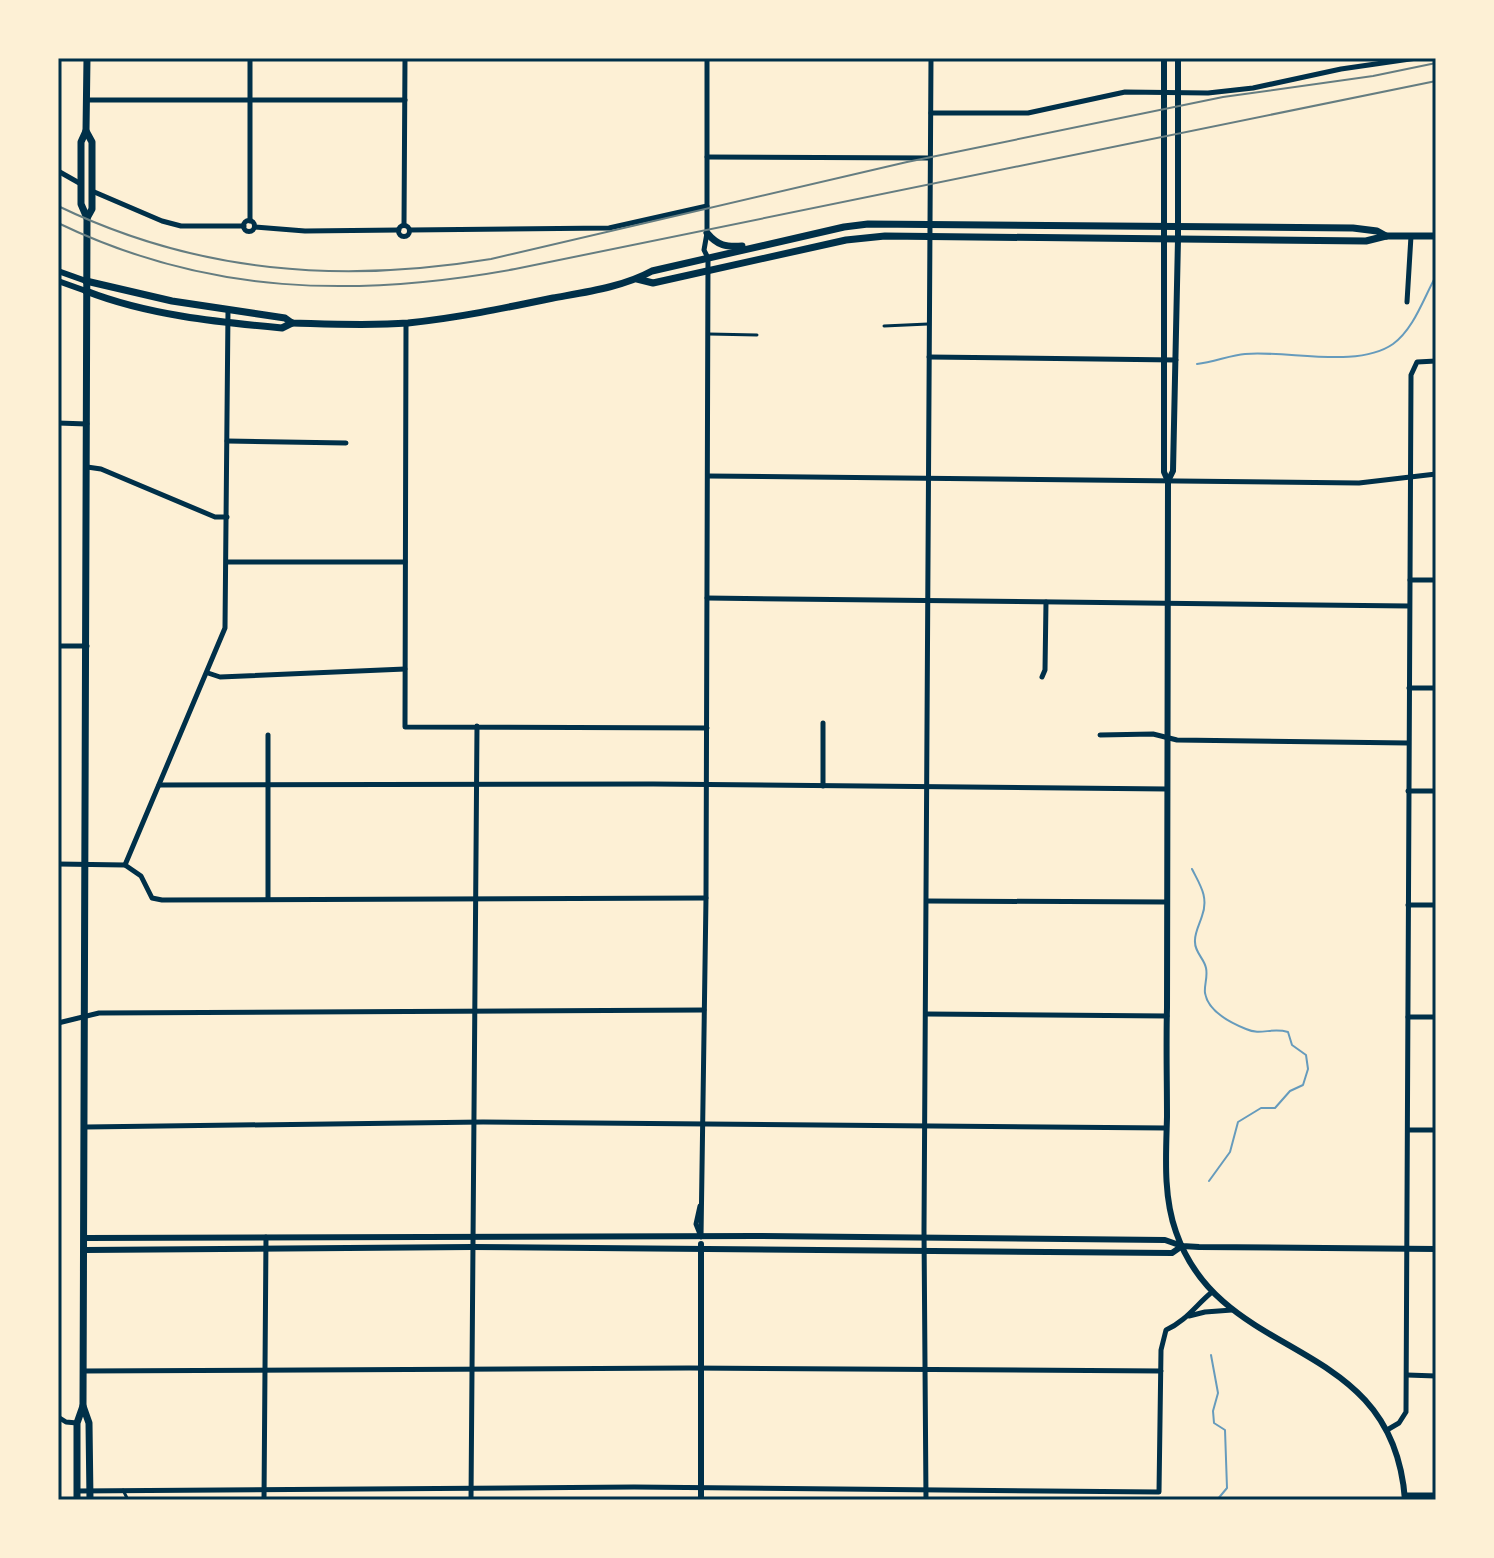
<svg xmlns="http://www.w3.org/2000/svg" width="1494" height="1558" font-family="'Source Serif 4',serif">
<rect width="100%" height="100%" fill="#fdf0d5"/>
<g fill="none" stroke-linecap="round" stroke-linejoin="round">
<g stroke="#669bbc" stroke-width="2">
<path d="M1197,364C1214,362 1231,355 1245,354C1288,350 1357,369 1393,344C1414,329 1424,297 1436,276"/>
<path d="M1192,869C1200,885 1209,897 1202,916C1200,923 1195,932 1195,940C1194,952 1204,958 1206,968C1208,977 1204,985 1205,993C1208,1011 1231,1023 1246,1029C1261,1036 1271,1027 1288,1032L1292,1045L1306,1055L1308,1069L1303,1085L1290,1091L1275,1108H1261L1238,1122L1230,1152L1209,1181"/>
<polyline points="1211,1355 1218,1393 1213,1411 1214,1423 1225,1430 1227,1488 1217,1500"/>
</g>
<g stroke="#003049" stroke-width="3">
<polyline points="884,326 928,324"/>
<polyline points="709,334 757,335"/>
<polyline points="123,1490 128,1500"/>
</g>
<g stroke="#003049" stroke-width="5">
<polyline points="87,100 405,100"/>
<polyline points="931,113 1028,113 1125,92 1208,93 1253,88 1341,69 1417,58"/>
<polyline points="707,157 930,158"/>
<polyline points="58,171 81,184"/>
<polyline points="92,191 162,221 181,226 244,226"/>
<circle cx="249" cy="226" r="5.5"/>
<polyline points="250,221 250,58"/>
<polyline points="404,225 405,58"/>
<circle cx="404" cy="231" r="5.5"/>
<polyline points="255,227 305,231 399,230"/>
<polyline points="410,230 609,228 707,206"/>
<polyline points="1407,302 1411,236"/>
<polyline points="406,323 405,727 707,728"/>
<polyline points="929,357 1176,360"/>
<polyline points="58,423 87,424"/>
<polyline points="227,441 346,443"/>
<polyline points="87,467 101,469 215,517 227,517"/>
<polyline points="708,476 1359,483 1436,474"/>
<polyline points="227,562 405,562"/>
<polyline points="1410,580 1436,580"/>
<polyline points="707,598 1409,606"/>
<polyline points="58,646 87,646"/>
<polyline points="208,673 220,677 405,669"/>
<polyline points="1042,677 1045,670 1046,602"/>
<polyline points="1409,688 1436,688"/>
<polyline points="1100,735 1153,734 1177,740 1408,743"/>
<polyline points="159,785 653,784 1167,789"/>
<polyline points="823,786 823,723"/>
<polyline points="1408,791 1436,791"/>
<polyline points="58,864 125,865 141,876 152,898 162,900 706,898"/>
<polyline points="125,865 225,628 228,311"/>
<polyline points="268,899 268,735"/>
<polyline points="927,901 1167,902"/>
<polyline points="1408,905 1436,905"/>
<polyline points="927,1014 1167,1016"/>
<polyline points="1408,1017 1436,1017"/>
<polyline points="58,1023 99,1013 704,1010"/>
<polyline points="86,1127 483,1122 1166,1128"/>
<polyline points="1409,1130 1436,1130"/>
<polyline points="700,1234 696,1224 700,1206"/>
<polyline points="701,1237 706,898 708,258 704,250 707,233 707,58"/>
<polyline points="1189,1316 1205,1312 1232,1310"/>
<polyline points="83,1371 689,1368 1161,1371"/>
<polyline points="1407,1375 1436,1376"/>
<polyline points="58,1417 66,1422 77,1423"/>
<polyline points="1387,1430 1399,1423 1406,1412 1411,375 1417,362 1436,361"/>
<path d="M77,1491L634,1487L1159,1492L1161,1350L1166,1330C1186,1321 1196,1305 1212,1292"/>
<polyline points="1405,1495 1436,1495"/>
<polyline points="264,1500 266,1237"/>
<polyline points="471,1500 477,726"/>
<polyline points="926,1500 924,1230 931,58"/>
</g>
<g stroke="#003049" stroke-width="6">
<polyline points="1164,58 1164,472 1168,481"/>
<path d="M1178,58V239L1173,471L1168,481C1168,657 1167,833 1167,1008C1166,1045 1167,1081 1167,1117C1166,1155 1163,1196 1176,1232C1222,1366 1393,1333 1405,1500"/>
<polyline points="58,271 86,281"/>
<polyline points="58,281 86,291"/>
<polyline points="86,1238 755,1236 1165,1240 1182,1246 1199,1247 1436,1249"/>
<polyline points="85,1250 472,1247 1172,1253 1182,1246"/>
<polyline points="701,1500 701,1244"/>
</g>
<g stroke="#003049" stroke-width="7">
<polyline points="86,131 92,142 92,209 87,218"/>
<path d="M707,233C718,246 726,247 742,246"/>
<polyline points="637,279 653,283 846,240 885,236 1366,241 1386,236 1436,236"/>
<path d="M86,281L172,301L285,318L292,323C330,324 369,326 408,323C457,318 505,308 553,298C586,292 623,287 652,271L844,227L868,224L1353,228L1377,231L1386,236"/>
<path d="M86,291C147,315 217,322 282,328L292,323"/>
<polyline points="83,1406 89,1423 90,1500"/>
<polyline points="77,1500 77,1423 83,1406 87,218 81,204 81,142 86,131 87,58"/>
</g>
<g stroke="#657d81" stroke-width="2">
<path d="M58,206C197,273 340,284 491,259L907,162L1223,97L1373,76L1436,63"/>
<path d="M58,223C207,295 355,298 515,269L1436,81"/>
<polyline points="58,1496 65,1500"/>
</g>
</g>
<rect width="1494" height="1558" fill="none" stroke="#fdf0d5" stroke-width="120"/>
<rect x="60" y="60" width="1374" height="1438" fill="none" stroke="#003049" stroke-width="3"/>
</svg>
